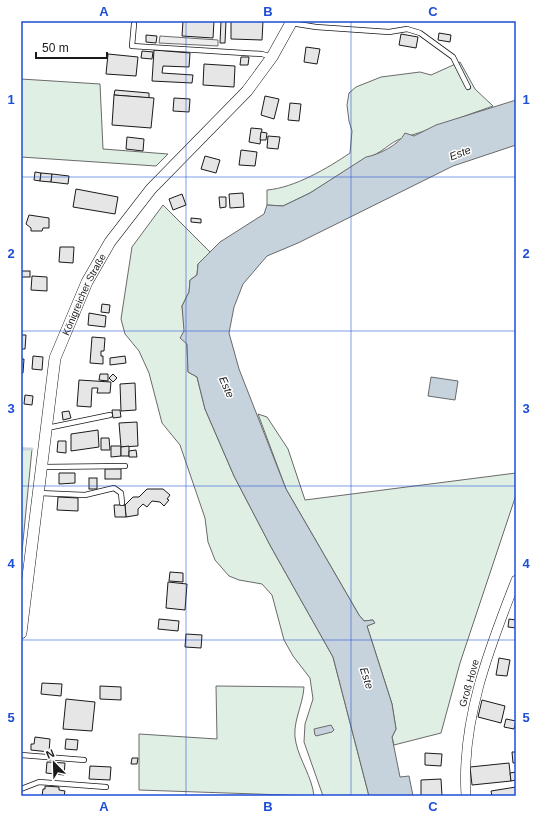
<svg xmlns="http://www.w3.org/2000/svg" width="537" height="817" font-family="Helvetica,sans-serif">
<rect width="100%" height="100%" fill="#fff"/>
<g fill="#e0efe3" stroke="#6a6a6a">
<path d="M460,62L475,89L493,106C463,116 433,129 403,138C389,142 382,154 366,158L310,193L283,206L267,205V190C294,188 328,168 350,153L352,131L349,121L347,105L349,93L356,87L381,77L420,72L431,75Z"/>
<polygon points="21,79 100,84 103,149 168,154 156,166 21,157"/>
<polygon points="163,205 210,252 198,264 197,275 190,280 189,292 182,306 187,344 188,372 197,377 205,409 234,476 271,547 333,657 369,796 323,796 304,742 305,724 313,699 310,678 293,656 284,640 272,595 262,584 239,580 229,576 215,560 208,542 205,518 180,445 162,423 149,373 139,351 125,334 121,319 132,247"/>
<polygon points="258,414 267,417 288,449 305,500 516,473 516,495 460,663 441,733 394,745 392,737 396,729 392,704 367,626 374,623 373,620 364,621 359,615 286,489"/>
<polygon points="21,448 32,449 21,562"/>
<path d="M216,686L304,687C303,706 291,724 296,743C300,761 312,777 314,796L139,790V734L217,739Z"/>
</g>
<polygon fill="#ededed" stroke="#6a6a6a" points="160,36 218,40 218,46 159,43"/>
<g fill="#c6d2dc" stroke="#6a6a6a">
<path d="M516,100V145L453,166L298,243L267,256L243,284L234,307L229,333L239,369L286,489L359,615L364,621L373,620L375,623L367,626L392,704L396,729L392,737L400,777L409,776L413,796H369L333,657L271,547L234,476L205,409L197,377L188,372L187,344L180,338L184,331L182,306L189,292L190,280L197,275L198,264L220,242L264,214L267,205L283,206L310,193L366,157C378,155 399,145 405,133L414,136L436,125Z"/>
<polygon points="431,377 458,381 455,400 428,396"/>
<polygon points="331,725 334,730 332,732 316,736 315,735 314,729"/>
</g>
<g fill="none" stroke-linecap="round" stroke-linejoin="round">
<polyline stroke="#c6d2dc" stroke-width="3" points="21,449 32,449"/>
</g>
<g fill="#e6e6e6" stroke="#1a1a1a">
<polygon points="183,21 214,21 213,38 182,36"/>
<polygon points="221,21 226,21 225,43 220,43"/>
<polygon points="231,21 263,21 262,40 231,39"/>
<polygon points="439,33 451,35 450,42 438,40"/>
<polygon points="401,34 418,37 416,48 399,45"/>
<polygon points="146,35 157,36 156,43 146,42"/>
<polygon points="306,47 320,49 317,64 304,62"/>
<polygon points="154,50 190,53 189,67 163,66 162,73 193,75 192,83 152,81"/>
<polygon points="142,51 153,52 152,59 141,58"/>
<polygon points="108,54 138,57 136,76 106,74"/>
<polygon points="241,57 249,57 248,65 240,65"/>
<polygon points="204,64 235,66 234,87 203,85"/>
<polygon points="115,90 149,93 149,98 114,95"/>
<polygon points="114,95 154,98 151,128 112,125"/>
<polygon points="265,96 279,99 274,119 261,115"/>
<polygon points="174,98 190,99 189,112 173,111"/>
<polygon points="290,103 301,104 299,121 288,120"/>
<polygon points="251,128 262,129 260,144 249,142"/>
<polygon points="261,132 267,133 266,140 260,140"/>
<polygon points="268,136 280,137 278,149 267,148"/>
<polygon points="127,137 144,139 143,151 126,149"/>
<polygon points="241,150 257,152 255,166 239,165"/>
<polygon points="205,156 220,160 216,173 201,169"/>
<polygon points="35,172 41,173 40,181 34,180"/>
<polygon points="41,173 52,174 51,182 40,181"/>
<polygon points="52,174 69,176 68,184 51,182"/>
<polygon points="76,189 118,197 115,214 73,207"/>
<polygon points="243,193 244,207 230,208 229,194"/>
<polygon points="182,194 186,205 173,210 169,199"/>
<polygon points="219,197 226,197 226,207 220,208"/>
<polygon points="29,215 49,218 49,228 43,228 42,231 31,231 31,228 26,224"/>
<polygon points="191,218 201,219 201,223 191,222"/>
<polygon points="60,247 74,247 73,263 59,262"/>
<rect x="21" y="271" width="9" height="6"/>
<polygon points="32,276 47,277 47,291 31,290"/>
<polygon points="102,304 110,305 109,313 101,312"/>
<polygon points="89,313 106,316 105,327 88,325"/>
<polygon points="21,335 26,335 25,349 21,349"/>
<polygon points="92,337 105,338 104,351 101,351 101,356 103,356 103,364 90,363"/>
<polygon points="33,356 43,357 42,370 32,369"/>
<polygon points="125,356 126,363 110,365 110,358"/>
<polygon points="21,359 24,359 23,373 21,373"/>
<polygon points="100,374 108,374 108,381 99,380"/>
<polygon points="113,374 117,378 113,382 109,378"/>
<polygon points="79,380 111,382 110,393 97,393 98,388 92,388 91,407 77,406"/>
<polygon points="135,383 136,410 121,411 120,384"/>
<polygon points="25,395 33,396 32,405 24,404"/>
<polygon points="112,410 120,410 121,417 113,418"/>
<polygon points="69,411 71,418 63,420 62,412"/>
<polygon points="137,422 138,446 121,447 119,423"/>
<polygon points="98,430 99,447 71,451 71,434"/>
<polygon points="101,438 109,438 110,450 101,450"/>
<polygon points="58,441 66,441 66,453 57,452"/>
<polygon points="111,446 121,446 121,456 111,457"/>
<polygon points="129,446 129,456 121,456 121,447"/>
<polygon points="136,450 137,457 129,457 129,451"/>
<rect x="105" y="469" width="16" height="10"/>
<polygon points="59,473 75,473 75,483 59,484"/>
<rect x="89" y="478" width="8" height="11"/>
<polygon points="147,489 163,489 170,495 167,499 169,500 164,506 160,502 152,501 147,507 143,504 138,509 138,515 126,517 125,505 133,497 139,497"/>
<polygon points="58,497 78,498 78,511 57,510"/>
<polygon points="114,505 125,505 126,517 115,517"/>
<polygon points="170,572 183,573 183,582 169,581"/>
<polygon points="168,582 187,584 185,610 166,608"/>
<polygon points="159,619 179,621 178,631 158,629"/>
<polygon points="509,619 516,620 516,628 508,627"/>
<polygon points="186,634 202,635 201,648 185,647"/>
<polygon points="499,658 510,660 507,676 496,675"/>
<polygon points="42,683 62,684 61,696 41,694"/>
<polygon points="100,686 121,687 121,700 100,699"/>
<polygon points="66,699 95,702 92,731 63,729"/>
<polygon points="482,700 505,706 501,723 478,717"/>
<polygon points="506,719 516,721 514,729 504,727"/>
<polygon points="35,737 50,739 49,752 31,750 31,744 34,744"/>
<polygon points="66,739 78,740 77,750 65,749"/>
<polygon points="512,752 516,752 516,763 513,763"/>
<polygon points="425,753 442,754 441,766 425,765"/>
<polygon points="132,758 138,758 137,764 131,764"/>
<polygon points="47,762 65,763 64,775 46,773"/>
<polygon points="509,763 511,781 472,785 470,767"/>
<polygon points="90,766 111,767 110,780 89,779"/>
<polygon points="516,772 516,780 511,781 510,773"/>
<polygon points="441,779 442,796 421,796 421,780"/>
<polygon points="45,786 59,787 59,790 65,791 64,796 42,796 43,789 45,789"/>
<polygon points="516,787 516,796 492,796 491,791"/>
</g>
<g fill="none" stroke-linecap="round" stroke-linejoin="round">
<g stroke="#1a1a1a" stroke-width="6">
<g id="service">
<polyline points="291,23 316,27 389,32 407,29 420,33 453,57 468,87"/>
<polyline points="134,24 132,46 262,54 272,57"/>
<polyline points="47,428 110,415"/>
<polyline points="42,467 125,466"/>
<polyline points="39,493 85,495 114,488 121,493 122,503"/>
<polyline points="21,755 84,760"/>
<polyline points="21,789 39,782 106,787"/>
</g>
</g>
<g stroke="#1a1a1a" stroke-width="10">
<path id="minor" d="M466,796C461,720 489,649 516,580"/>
</g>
<g stroke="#1a1a1a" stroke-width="12">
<g id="tertiary">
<path id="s1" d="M21,633L55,358L87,282L110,242L151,189L247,91L272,57L292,21"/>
</g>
</g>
<use href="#service" stroke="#fff" stroke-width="4.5"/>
<use href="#minor" stroke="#fff" stroke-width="9"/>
<use href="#tertiary" stroke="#fff" stroke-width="11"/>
</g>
<path fill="none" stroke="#1d4ed8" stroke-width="1" stroke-opacity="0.55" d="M186,21V796M351,21V796M21,177H516M21,331H516M21,486H516M21,640H516"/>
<g text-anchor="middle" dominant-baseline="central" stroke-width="3" stroke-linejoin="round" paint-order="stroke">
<g font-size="10" fill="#1a1a1a" stroke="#fff">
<text stroke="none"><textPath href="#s1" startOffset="347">Königreicher Straße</textPath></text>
<text transform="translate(469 683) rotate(-74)">Groß Hove</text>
</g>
<g font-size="11" font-style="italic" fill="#1a1a1a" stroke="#fff">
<text transform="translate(460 153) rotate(-22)">Este</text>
<text transform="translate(227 387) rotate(66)">Este</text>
<text transform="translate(367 678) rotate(72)">Este</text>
</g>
</g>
<rect width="537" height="817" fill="none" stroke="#ffffff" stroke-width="44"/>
<g transform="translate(54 763) rotate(337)" stroke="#ffffff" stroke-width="3" paint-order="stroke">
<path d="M0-3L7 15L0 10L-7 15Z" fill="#1a1a1a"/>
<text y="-6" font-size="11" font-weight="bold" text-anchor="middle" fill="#1a1a1a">N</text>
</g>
<path d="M36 52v6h71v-6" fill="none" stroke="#1a1a1a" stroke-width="2"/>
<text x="42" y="52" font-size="12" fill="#1a1a1a" stroke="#ffffff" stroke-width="3" paint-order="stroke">50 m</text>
<rect x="22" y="22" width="493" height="773" fill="none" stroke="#1d4ed8" stroke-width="1.5"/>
<g font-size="13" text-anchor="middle" font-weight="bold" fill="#1d4ed8">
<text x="104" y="16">A</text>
<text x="268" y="16">B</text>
<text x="433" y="16">C</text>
<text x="11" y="104">1</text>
<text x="526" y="104">1</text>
<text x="11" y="258">2</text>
<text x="526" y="258">2</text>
<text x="11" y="413">3</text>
<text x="526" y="413">3</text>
<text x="11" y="568">4</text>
<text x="526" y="568">4</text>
<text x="11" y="722">5</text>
<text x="526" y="722">5</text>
<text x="104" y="811">A</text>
<text x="268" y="811">B</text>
<text x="433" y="811">C</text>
</g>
</svg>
